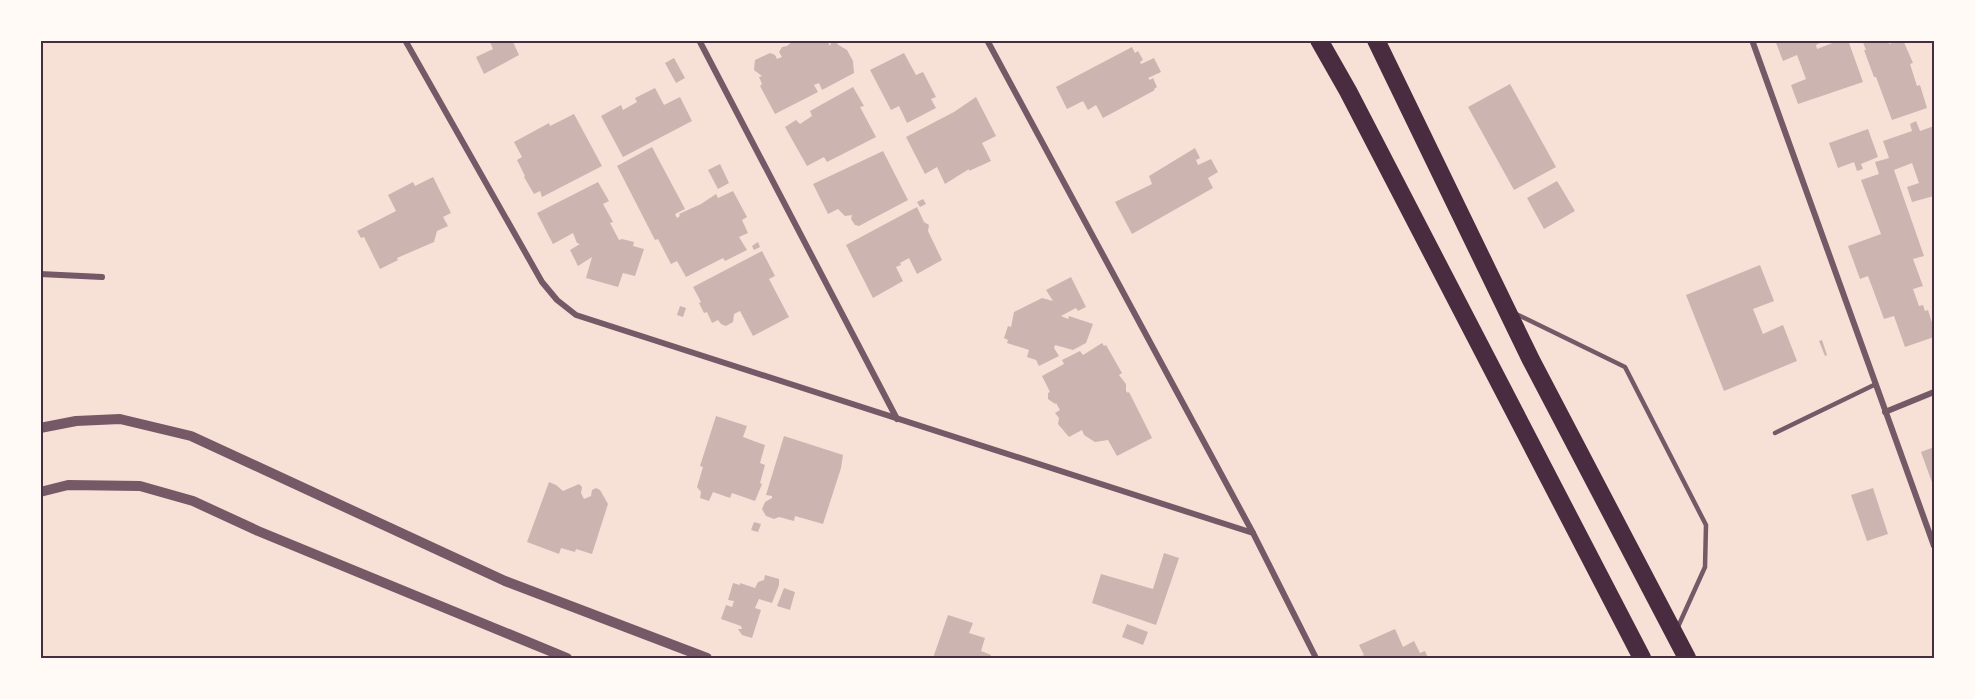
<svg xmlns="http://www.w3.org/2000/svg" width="1975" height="699" font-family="'PT Sans Narrow',sans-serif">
<rect width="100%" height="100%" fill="#f7e1d7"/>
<g fill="#ccb4b1">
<polygon points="489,40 512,40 519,55 484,74 476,57 493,49"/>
<polygon points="794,40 827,40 830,46 832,40 840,40 837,44 847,50 853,61 854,73 822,90 819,83 814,85 818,92 775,114 760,86 762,84 759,77 762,76 754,70 755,60 770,53 775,55 777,59 782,57 779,52 782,47 787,46"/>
<polygon points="1775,40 1826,40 1816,45 1817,49 1840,40 1848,40 1863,82 1798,104 1791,85 1806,79 1797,55 1783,61"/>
<polygon points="1862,40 1888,40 1889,44 1903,40 1913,63 1910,64 1917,86 1920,85 1927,108 1892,120 1876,77 1874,77 1864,50 1866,50"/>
<polygon points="1132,47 1135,53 1138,51 1143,60 1140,62 1141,64 1154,58 1161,72 1148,78 1150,80 1153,78 1157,87 1154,89 1155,90 1103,118 1096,105 1088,110 1083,101 1067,109 1056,87"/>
<polygon points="904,53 916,75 923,72 936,97 931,99 936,108 907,123 899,106 891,110 870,70"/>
<polygon points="674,58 685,78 676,83 665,63"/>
<polygon points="1510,84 1556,167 1514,190 1468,107"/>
<polygon points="853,87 864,106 860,107 876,137 827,162 824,157 807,166 785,127 796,120 800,124 812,116 810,111"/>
<polygon points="655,88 664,105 680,97 692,121 623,157 601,116 621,105 623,110 637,102 635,98"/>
<polygon points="976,97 996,136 982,143 991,161 969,171 969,169 945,184 937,167 925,174 906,137 954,112"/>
<polygon points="574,114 602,166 542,197 540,191 534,194 524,177 525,176 517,160 522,157 514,142 549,123 550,126"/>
<polygon points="1916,121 1920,131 1934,126 1934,196 1912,202 1907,187 1919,183 1912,163 1894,170 1924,256 1913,259 1923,286 1913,289 1919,306 1923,305 1925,311 1928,310 1934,329 1934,337 1905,347 1894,316 1884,319 1868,276 1860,279 1848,246 1881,234 1861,180 1879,174 1875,162 1889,158 1883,141 1912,131 1910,124"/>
<polygon points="1868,129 1878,157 1861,164 1863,169 1857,171 1854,162 1838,168 1829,143"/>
<polygon points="652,147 685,209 675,214 677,218 680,216 679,214 701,204 716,194 718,198 733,191 747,217 742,220 748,233 739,237 747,250 725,261 723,258 686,277 677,261 671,264 658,239 655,240 617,166"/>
<polygon points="1195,148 1200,158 1196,160 1198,165 1211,159 1218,172 1208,178 1213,188 1132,234 1115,202 1152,184 1149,176"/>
<polygon points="883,151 908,200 859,226 855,225 851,219 852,215 845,216 838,209 828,214 813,184"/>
<polygon points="720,164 729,183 718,189 708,170"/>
<polygon points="433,177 451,213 443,217 448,226 437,231 434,242 397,258 398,260 380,269 364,237 361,238 357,231 396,211 388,195 413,182 415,186"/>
<polygon points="1557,181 1575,211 1544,229 1527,198"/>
<polygon points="598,182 609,201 603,204 613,222 610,223 619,240 622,239 634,242 633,246 644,249 635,276 623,273 618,287 586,278 592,257 578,266 570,250 580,244 577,243 573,233 553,244 537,213"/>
<polygon points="923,199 926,204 920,207 917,202"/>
<polygon points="917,207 924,222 929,225 928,231 942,260 917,274 909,258 900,263 901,265 896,267 903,281 873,298 846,245"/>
<polygon points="758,242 760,247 754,250 752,246"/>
<polygon points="762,251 775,276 769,279 789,317 753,336 740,311 734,314 733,322 726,326 721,324 718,320 712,323 707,312 704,313 699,303 701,302 693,287"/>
<polygon points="1760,265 1774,301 1753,309 1763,334 1783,325 1797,361 1724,391 1686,295"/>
<polygon points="1071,277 1086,307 1078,311 1076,308 1061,316 1068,319 1069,316 1093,324 1086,343 1073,350 1055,345 1054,348 1059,356 1039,366 1036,360 1027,357 1029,350 1007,343 1008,340 1004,338 1008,326 1011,327 1014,312 1042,298 1053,301 1046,290"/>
<polygon points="680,306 686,308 683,317 677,315"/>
<polygon points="1822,340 1827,355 1825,356 1819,341"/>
<polygon points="1102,343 1104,346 1106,345 1122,373 1119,375 1126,384 1126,391 1128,393 1129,392 1152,438 1117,456 1108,440 1095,442 1084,435 1082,430 1069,437 1058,424 1059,418 1055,413 1060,410 1056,403 1055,404 1048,399 1048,393 1050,392 1042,376 1064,364 1062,360 1080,351 1083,355"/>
<polygon points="716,416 747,426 743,437 765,445 760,463 765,465 760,483 762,484 755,501 732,493 730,498 713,492 709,501 700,498 701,492 697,487 703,467 700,466"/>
<polygon points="784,436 843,455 841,468 823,524 795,516 794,521 779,517 774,519 766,516 762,509 765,502 772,498 772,496 766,495"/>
<polygon points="1934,447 1934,488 1921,452"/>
<polygon points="549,482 556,485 563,491 579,484 582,487 581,493 584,499 591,496 592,490 596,488 600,490 608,504 592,554 576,549 575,552 561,548 559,554 527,542"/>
<polygon points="1873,488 1888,534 1867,541 1851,495"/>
<polygon points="754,522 761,524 758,532 751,530"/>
<polygon points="1164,553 1179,558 1156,625 1092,603 1101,574 1153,589"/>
<polygon points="765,575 779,579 779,585 772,603 759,599 755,608 761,610 752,638 742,635 738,629 742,629 741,626 721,619 726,605 732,607 734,601 728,600 733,583 740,585 740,583 755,588 758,582 764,580"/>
<polygon points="784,588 795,592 790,610 777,606"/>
<polygon points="948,615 973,623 969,633 985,638 981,651 991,655 990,658 933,658"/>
<polygon points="1127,624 1148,632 1143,645 1122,637"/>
<polygon points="1395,629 1403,647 1414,641 1420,653 1425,651 1428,658 1357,658 1364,655 1359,645"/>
</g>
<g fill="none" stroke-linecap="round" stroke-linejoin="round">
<g stroke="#755966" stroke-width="4.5">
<polyline points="1514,313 1625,367 1706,525 1705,567 1677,629"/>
<polyline points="1775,433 1876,384"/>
</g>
<g stroke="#755966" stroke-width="6">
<polyline points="405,40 542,282 557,300 576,315 1253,533"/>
<polyline points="699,40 897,419"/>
<polyline points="987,40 1253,533 1316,658"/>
<polyline points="1752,40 1934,546"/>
<polyline points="40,274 102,277"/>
<polyline points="1885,412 1934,392"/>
</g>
<g stroke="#755966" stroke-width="10">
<polyline points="40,428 76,421 120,419 191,436 505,581 707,658"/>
<polyline points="40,492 68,485 140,486 193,501 258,531 567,658"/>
</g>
<g stroke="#4a2c40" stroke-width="18">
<polyline points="1319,40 1348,91 1642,658"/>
<polyline points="1376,40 1531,360 1687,658"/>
</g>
</g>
<rect width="1975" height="699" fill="none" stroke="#fffaf5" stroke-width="84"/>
<rect x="42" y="42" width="1891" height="615" fill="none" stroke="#4a2c40" stroke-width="2"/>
</svg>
